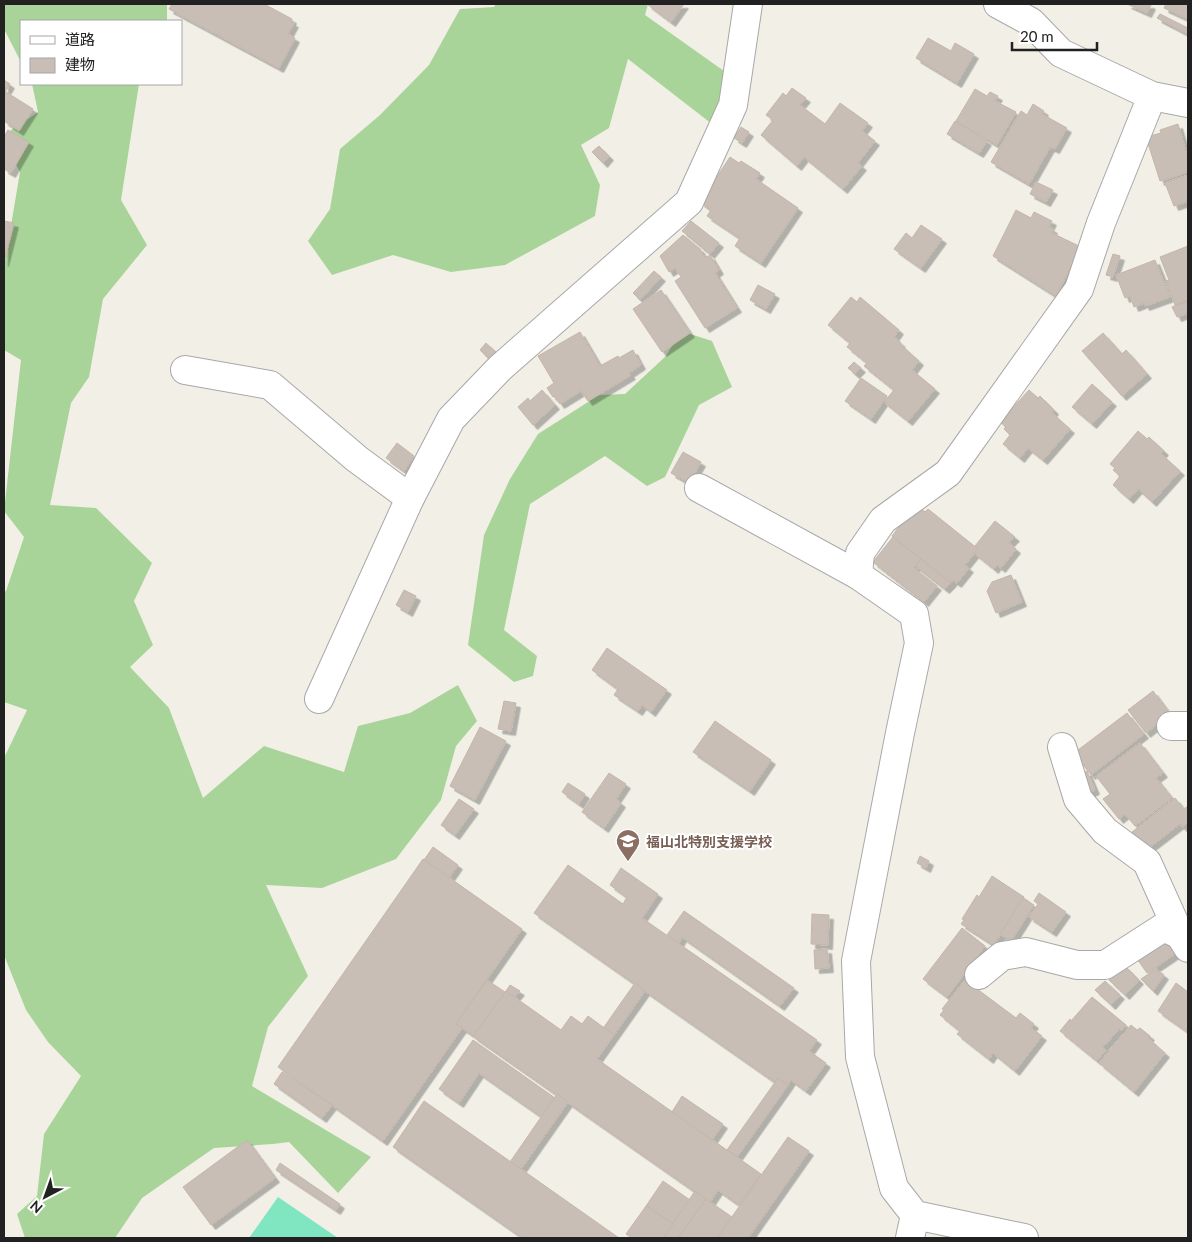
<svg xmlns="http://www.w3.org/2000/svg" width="1192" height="1242" font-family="Lato,'Noto Sans JP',sans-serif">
<defs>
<filter id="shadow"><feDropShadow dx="4.5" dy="4.5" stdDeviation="0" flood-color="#0004"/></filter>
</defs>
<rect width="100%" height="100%" fill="#f2efe7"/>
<g fill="#a9d499">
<polygon points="4,4 167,4 167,21 21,21 21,62 4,29"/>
<polygon points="496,4 648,4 645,15 731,76 712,124 628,59 609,128 581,145 600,185 595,216 505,265 451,272 393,255 332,275 308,241 330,209 340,149 380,115 429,65 460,9 494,7"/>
<polygon points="32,84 139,84 121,200 147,245 103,299 89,377 71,403 50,505 96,508 152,563 134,601 153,645 130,667 169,708 203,798 264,746 344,772 358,726 410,713 458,685 477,721 456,746 441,800 396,859 322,888 266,885 308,976 268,1027 252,1086 371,1157 338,1193 289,1142 273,1144 214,1148 142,1198 115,1238 25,1238 17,1214 37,1196 44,1134 81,1076 48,1042 26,1010 4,955 4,758 27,710 4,702 4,592 6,591 24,537 4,511 21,360 4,350 4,267 20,172 4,142 4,135 38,112"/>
<polygon points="681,331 712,341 732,387 699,405 665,477 647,486 605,456 530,504 504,630 537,656 533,676 514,682 468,645 484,535 510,479 538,434 599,395 625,394 666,356"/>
</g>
<polygon fill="#80e6c2" points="278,1197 338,1238 249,1238"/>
<g fill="#c8beb6" stroke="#c5b6a8" filter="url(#shadow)">
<polygon points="172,4 264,4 292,19 291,22 294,23 288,34 295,38 279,68 169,9"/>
<polygon points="647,4 684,4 671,22"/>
<polygon points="1127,4 1149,4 1151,5 1147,13"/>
<polygon points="1166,4 1188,4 1188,19 1164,8"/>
<polygon points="1160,14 1188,28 1188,34 1157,18"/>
<polygon points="928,38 951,51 955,43 974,54 957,83 916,58"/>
<polygon points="4,80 10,84 4,94"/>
<polygon points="792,88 806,98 800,105 825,124 840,103 868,123 862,131 875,141 858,163 862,166 843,189 804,157 797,166 761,135 773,120 766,115 783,93 786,96"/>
<polygon points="975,89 987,96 990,92 998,96 995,101 1016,112 997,145 956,121"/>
<polygon points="6,92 33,109 19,131 4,121 4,97"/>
<polygon points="1033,104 1044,111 1042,114 1067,128 1055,149 1050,147 1029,184 991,162 1021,111 1027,115"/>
<polygon points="955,121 987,141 979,153 947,134"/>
<polygon points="1178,124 1188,159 1188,172 1160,181 1146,137 1161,133 1160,130"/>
<polygon points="741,127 749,132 742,143 734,138"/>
<polygon points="8,130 29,142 11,173 4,169 4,137"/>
<polygon points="599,146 609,156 603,163 592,152"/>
<polygon points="730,157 739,163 741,161 760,173 756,179 798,208 761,263 735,246 740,238 707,216 711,210 700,202"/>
<polygon points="1188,175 1188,201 1174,206 1165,183"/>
<polygon points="1036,182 1053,190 1046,202 1030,194"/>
<polygon points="1016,210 1031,218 1034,212 1052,221 1049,227 1053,229 1052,233 1081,247 1056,296 993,256"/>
<polygon points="4,221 14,223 4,262"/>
<polygon points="691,221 719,243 710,254 682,231"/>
<polygon points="921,225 942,239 921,268 894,249 906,233 912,238"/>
<polygon points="683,235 700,249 705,258 710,255 719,270 715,273 737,308 705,328 675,281 681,277 675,268 669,272 660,256"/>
<polygon points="1188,246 1188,301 1175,305 1166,281 1169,280 1160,257"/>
<polygon points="1113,254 1120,256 1113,277 1106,275"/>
<polygon points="1155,260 1170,297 1145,306 1144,303 1134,307 1130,296 1125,298 1116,275"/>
<polygon points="654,271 661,277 640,300 633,293"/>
<polygon points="758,285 775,294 766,309 750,300"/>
<polygon points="661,290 690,333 662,352 633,309"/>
<polygon points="851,297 857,302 860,297 899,330 894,337 901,343 900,344 919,361 912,370 935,389 908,421 884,402 894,390 864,366 867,363 847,347 850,343 828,325"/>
<polygon points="1187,301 1188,313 1177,317 1172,307"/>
<polygon points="580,332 600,366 618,356 619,358 633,350 641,365 629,373 631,375 588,401 581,391 560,404 554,396 553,397 547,388 554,383 538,356"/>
<polygon points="1103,333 1122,354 1126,350 1147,374 1122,396 1082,351"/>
<polygon points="486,343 496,352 489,359 480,350"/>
<polygon points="854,362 861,368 855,374 848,368"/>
<polygon points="861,378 887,396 871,419 845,401"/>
<polygon points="1092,384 1112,402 1092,424 1072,407"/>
<polygon points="542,390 555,405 533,425 518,407 528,398 530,401"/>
<polygon points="1029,390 1038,398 1040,396 1054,410 1052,413 1070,429 1043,460 1028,448 1020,458 1003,444 1010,435 1004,429 1006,427 1000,422"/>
<polygon points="1138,431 1147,439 1149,437 1164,451 1161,454 1180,471 1152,502 1138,489 1129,499 1113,485 1120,476 1113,470 1115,468 1110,464"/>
<polygon points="397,443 414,456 404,471 386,458"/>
<polygon points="683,452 701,462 689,483 671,473"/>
<polygon points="920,507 925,512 928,509 978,549 965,565 969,568 957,583 953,580 951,583 892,536 906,518 909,520"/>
<polygon points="995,521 1015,537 1009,543 1016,549 1001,568 997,565 994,569 974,553 978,549 975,546"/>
<polygon points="893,537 921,559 914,568 937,586 924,602 873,562"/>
<polygon points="921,559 951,583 945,589 915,566"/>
<polygon points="1011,575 1022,602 996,613 987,591 992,582"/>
<polygon points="404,590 416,596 408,612 396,605"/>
<polygon points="607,648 667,690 651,712 642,705 638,711 614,695 618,689 592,670"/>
<polygon points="1153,691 1170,714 1146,733 1128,710"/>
<polygon points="504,701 516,703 511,731 498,729"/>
<polygon points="1127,713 1144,734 1091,775 1074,753"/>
<polygon points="715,721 771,760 750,791 693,752"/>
<polygon points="480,727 506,741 475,800 450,786"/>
<polygon points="1140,743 1163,773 1156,778 1172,798 1135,826 1125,814 1119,819 1103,799 1110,794 1096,776"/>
<polygon points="1087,771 1095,790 1083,795 1075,776"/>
<polygon points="609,773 626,784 616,799 621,803 604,828 582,812"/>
<polygon points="568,783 585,794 579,804 562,792"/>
<polygon points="1175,798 1184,809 1188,806 1188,822 1182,827 1180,824 1146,850 1132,832"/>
<polygon points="459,799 474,809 455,835 441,825"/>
<polygon points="433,847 458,865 449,878 424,860"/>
<polygon points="920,856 929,861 926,868 917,863"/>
<polygon points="423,859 522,929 456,1024 462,1028 383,1141 278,1067"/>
<polygon points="568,865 623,904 627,897 610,885 621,868 658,894 642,918 817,1040 809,1051 826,1063 806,1091 791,1080 788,1085 778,1078 775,1082 534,913"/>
<polygon points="992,876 1024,897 994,945 961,924 964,920 962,919 977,895 979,897"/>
<polygon points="1039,893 1066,912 1052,932 1029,917 1038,904 1034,901"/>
<polygon points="1023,898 1034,905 1011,941 1000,934"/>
<polygon points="684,911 794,988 780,1006 682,937 679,943 667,935"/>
<polygon points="812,914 829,915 828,945 811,944"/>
<polygon points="962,928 985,946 947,997 923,979"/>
<polygon points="1166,935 1178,952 1147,973 1135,956"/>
<polygon points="827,949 829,968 815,969 814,950"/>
<polygon points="1124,965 1139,980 1125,995 1109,980"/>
<polygon points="1156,969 1164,975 1153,991 1141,979"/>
<polygon points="487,980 505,992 474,1036 456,1024"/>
<polygon points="965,980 1016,1018 1020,1013 1034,1024 1031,1028 1042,1036 1015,1071 993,1053 989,1059 957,1034 960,1031 940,1015 944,1010 942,1009"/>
<polygon points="1105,981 1120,995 1111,1005 1095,990"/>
<polygon points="635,983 645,991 614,1035 604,1027"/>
<polygon points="1176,983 1188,992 1188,1032 1158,1011"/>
<polygon points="510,985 520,991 515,997 506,991"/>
<polygon points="506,991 561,1030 571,1016 582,1024 588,1016 614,1035 597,1059 761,1174 739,1205 718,1190 710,1202 473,1036"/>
<polygon points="1092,997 1126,1025 1121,1031 1119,1029 1103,1047 1106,1050 1097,1061 1060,1031 1070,1019 1071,1021"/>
<polygon points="1131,1025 1137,1030 1140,1028 1150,1036 1148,1038 1165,1053 1134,1092 1099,1063"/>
<polygon points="473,1040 555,1098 542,1117 479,1073 459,1103 439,1089"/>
<polygon points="282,1072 332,1105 322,1118 274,1084"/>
<polygon points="778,1078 788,1085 737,1157 727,1150"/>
<polygon points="557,1094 568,1102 521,1169 510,1162"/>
<polygon points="682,1096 723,1124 712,1140 672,1112"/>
<polygon points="424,1101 521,1169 619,1238 523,1238 393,1147"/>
<polygon points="788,1137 809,1151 748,1238 717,1238"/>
<polygon points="247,1140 275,1178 211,1225 183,1187"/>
<polygon points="280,1163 340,1204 336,1210 276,1170"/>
<polygon points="663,1181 690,1200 673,1224 646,1206"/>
<polygon points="695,1191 706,1199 678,1238 663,1238"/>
<polygon points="706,1199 732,1217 717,1238 678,1238"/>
<polygon points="646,1206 673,1224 663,1238 632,1238 626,1234"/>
</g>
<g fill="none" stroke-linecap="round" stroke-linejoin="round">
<g stroke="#a8a8a8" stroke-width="30">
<g id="minor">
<polyline points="998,4 1031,22 1061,53 1152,96 1188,103"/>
<polyline points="185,370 270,385 357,459 410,498"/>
<polyline points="699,488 858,575"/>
<polyline points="319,699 410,498 451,419 500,368 689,202 733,105 748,4"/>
<polyline points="1171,726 1188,726"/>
<polyline points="1062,747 1078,799 1105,831 1147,862 1180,935 1188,948"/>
<polyline points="979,975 1002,956 1026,952 1077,965 1105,965 1164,927 1180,935 1188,933"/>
<polyline points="910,1238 915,1215"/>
<polyline points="1024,1238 915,1215 894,1188 860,1057 856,961 900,733 919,643 914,614 858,575 860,553 883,520 948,473 1079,289 1101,223 1152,96"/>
</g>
</g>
<use href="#minor" stroke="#fff" stroke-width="28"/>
</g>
<defs>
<g id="school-pin" transform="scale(1.25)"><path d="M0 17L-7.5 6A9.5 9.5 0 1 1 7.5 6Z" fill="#8d6e63" stroke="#fff"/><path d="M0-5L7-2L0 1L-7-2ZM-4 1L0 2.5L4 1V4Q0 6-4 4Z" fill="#fff"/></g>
</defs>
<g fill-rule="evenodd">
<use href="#school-pin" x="628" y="841"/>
</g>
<g text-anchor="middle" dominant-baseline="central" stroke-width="4" stroke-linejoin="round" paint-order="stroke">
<g font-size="14" font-weight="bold" fill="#785e54" stroke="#fff" text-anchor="start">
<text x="646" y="841">福山北特別支援学校</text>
</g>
</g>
<rect width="1192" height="1242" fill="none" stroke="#212121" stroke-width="10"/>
<rect x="20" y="20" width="162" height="65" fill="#ffffff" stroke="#a6a6a6"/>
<rect x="30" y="36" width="25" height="8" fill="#ffffff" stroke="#a6a6a6"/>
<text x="65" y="45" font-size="15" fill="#212121">道路</text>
<rect x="30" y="58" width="25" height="15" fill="#c8beb6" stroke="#a6a6a6"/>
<text x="65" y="70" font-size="15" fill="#212121">建物</text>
<g transform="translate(45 1197) rotate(221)" stroke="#ffffff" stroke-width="4" paint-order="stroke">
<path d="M0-4L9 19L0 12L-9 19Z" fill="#212121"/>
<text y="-8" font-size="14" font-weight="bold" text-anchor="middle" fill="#212121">N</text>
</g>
<path d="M1012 42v8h85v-8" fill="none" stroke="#212121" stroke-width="2.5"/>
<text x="1020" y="42" font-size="15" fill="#212121" stroke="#ffffff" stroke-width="4" paint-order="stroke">20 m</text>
</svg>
